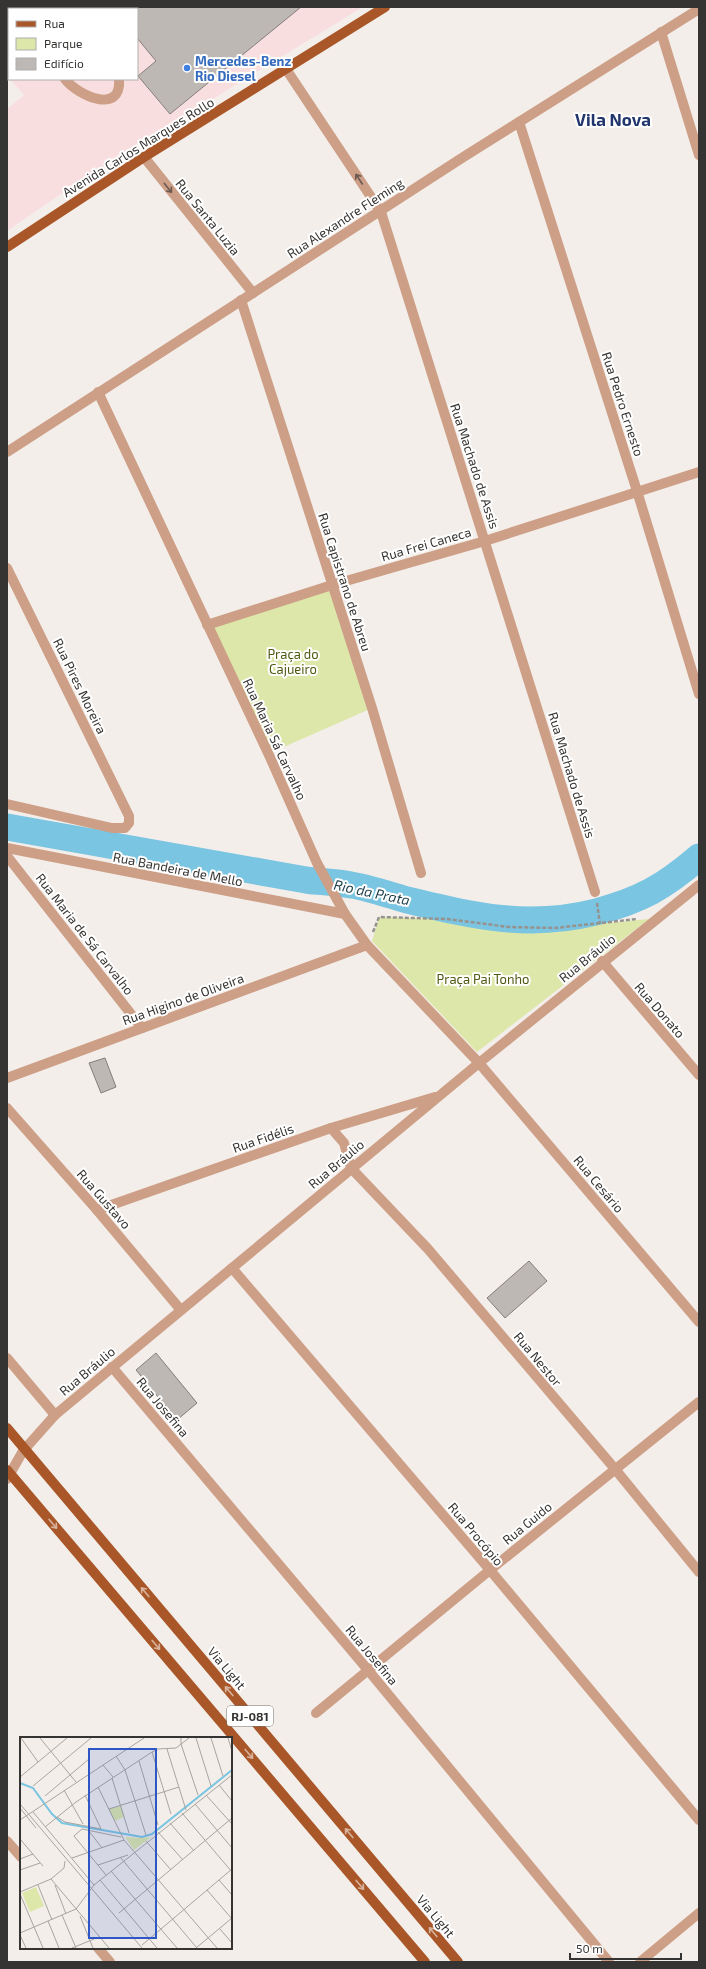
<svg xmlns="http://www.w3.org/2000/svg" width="706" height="1969" font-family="'Exo 2',sans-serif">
<rect width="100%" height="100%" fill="#f4eeea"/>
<polygon fill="#f9dedf" points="7,7 363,7 93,172 7,231 7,109 24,95 10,79 137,79 137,9 9,9 9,78 7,75"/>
<g fill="#dde7aa">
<polygon points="332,586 370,709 270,753 210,626"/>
<polygon points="379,917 447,919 509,927 555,928 649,919 477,1052 372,941"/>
</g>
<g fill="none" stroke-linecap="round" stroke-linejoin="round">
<path stroke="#7ac5e1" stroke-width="27" d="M7,827L306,880C321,882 336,882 351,885C370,888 389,895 407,900C474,916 528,929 596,912C641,900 664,887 699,857"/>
</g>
<g fill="#beb8b4" stroke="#847e7b">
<polygon points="137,7 301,7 170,114 138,76 156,61 137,38"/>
<polygon points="105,1058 116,1087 101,1093 89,1063"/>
<polygon points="529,1261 547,1281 505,1318 487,1298"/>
<polygon points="156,1353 197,1403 177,1420 136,1370"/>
</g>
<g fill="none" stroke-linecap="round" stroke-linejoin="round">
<g stroke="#96928f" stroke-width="2.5" stroke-dasharray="4 2" stroke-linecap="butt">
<polyline points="597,903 600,924"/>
<polyline points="373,932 379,917 447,919 509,927 555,928 637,919"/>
</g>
<g stroke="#cd9f87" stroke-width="10">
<polyline points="7,7 9,9"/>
<polyline points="66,7 67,9"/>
<polyline points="661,32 699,155"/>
<polyline points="286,69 381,212 595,892"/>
<path d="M65,79C77,95 122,116 119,79"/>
<polyline points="519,122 637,491 699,694"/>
<polyline points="144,157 253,293"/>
<polyline points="241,300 372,708 421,873"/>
<polyline points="98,392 269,755 317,863 345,914 367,945 479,1063 699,1322"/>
<polyline points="7,452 465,156 699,9"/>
<polyline points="7,568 129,816 129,823 125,828 112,828 7,804"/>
<polyline points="207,625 332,585 485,541 699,472"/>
<polyline points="7,848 345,914"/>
<polyline points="7,856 142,1028"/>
<polyline points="602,961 699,1075"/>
<polyline points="7,1078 367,945"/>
<polyline points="7,1108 97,1210 180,1309"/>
<polyline points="331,1128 344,1143 351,1168 428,1249 615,1469 699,1572"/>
<polyline points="97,1210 331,1128 435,1097"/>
<polyline points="232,1268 490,1570 699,1820"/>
<polyline points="7,1358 55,1415"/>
<polyline points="112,1367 368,1670 609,1962"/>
<polyline points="7,1479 23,1451 55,1415 479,1063 699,885"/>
<polyline points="316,1713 490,1570 699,1402"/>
<polyline points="7,1841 21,1857"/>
<polyline points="98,1948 110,1962"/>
<polyline points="640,1962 699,1913"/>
</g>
<g stroke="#a95728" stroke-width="10">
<polyline points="7,247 144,157 385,7"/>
<polyline points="7,1428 458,1962"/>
<polyline points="7,1470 425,1962"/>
</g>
</g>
<defs><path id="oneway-shaft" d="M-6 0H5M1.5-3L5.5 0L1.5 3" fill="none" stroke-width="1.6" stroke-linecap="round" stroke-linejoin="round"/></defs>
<g stroke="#6b5950">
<use href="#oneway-shaft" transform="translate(359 179) rotate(-123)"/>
<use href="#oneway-shaft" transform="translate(168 188) rotate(51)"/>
</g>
<g stroke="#d8b39e">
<use href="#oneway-shaft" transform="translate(53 1524) rotate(50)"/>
<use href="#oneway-shaft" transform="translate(145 1592) rotate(-130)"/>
<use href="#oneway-shaft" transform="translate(156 1645) rotate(50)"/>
<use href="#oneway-shaft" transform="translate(229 1691) rotate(-130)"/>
<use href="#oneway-shaft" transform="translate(249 1754) rotate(50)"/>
<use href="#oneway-shaft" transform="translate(349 1833) rotate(-130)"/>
<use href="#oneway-shaft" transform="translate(360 1885) rotate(50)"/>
<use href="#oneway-shaft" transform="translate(433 1932) rotate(-130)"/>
</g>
<circle fill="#3f7fe0" stroke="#fff" stroke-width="1.5" cx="187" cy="68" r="4"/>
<g text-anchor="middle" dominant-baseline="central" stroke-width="4" stroke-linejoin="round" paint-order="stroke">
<rect fill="#fff" stroke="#727170" stroke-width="1" x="227" y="1706" width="46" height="20" rx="3"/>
<g font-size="12" font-weight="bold" fill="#363432">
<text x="250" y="1716">RJ-081</text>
</g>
<g font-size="13" font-weight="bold" fill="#366cbe" stroke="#fff" text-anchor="start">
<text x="195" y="61">Mercedes-Benz<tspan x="195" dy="15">Rio Diesel</tspan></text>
</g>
<g font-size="13" fill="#363432" stroke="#fff">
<text transform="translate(138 147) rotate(-32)">Avenida Carlos Marques Rollo</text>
<text transform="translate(208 217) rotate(51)">Rua Santa Luzia</text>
<text transform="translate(345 218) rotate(-33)">Rua Alexandre Fleming</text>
<text transform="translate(623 404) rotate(72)">Rua Pedro Ernesto</text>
<text transform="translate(475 466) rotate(72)">Rua Machado de Assis</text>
<text transform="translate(426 544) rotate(-16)">Rua Frei Caneca</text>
<text transform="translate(345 582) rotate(72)">Rua Capistrano de Abreu</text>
<text transform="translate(80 686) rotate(64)">Rua Pires Moreira</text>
<text transform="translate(275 739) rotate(65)">Rua Maria Sá Carvalho</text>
<text transform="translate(572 775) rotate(73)">Rua Machado de Assis</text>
<text transform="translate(178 869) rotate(11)">Rua Bandeira de Mello</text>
<text transform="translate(85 934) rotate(52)">Rua Maria de Sá Carvalho</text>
<text transform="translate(587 958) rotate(-39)">Rua Bráulio</text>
<text transform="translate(183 999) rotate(-20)">Rua Higino de Oliveira</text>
<text transform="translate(660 1010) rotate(49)">Rua Donato</text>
<text transform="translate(263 1138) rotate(-19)">Rua Fidélis</text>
<text transform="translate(336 1164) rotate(-40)">Rua Bráulio</text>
<text transform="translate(599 1184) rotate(50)">Rua Cesário</text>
<text transform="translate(104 1199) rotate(49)">Rua Gustavo</text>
<text transform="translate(538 1359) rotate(50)">Rua Nestor</text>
<text transform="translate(87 1371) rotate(-40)">Rua Bráulio</text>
<text transform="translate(163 1407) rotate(50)">Rua Josefina</text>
<text transform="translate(527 1523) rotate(-39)">Rua Guido</text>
<text transform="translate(476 1534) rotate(50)">Rua Procópio</text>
<text transform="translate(372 1655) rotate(50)">Rua Josefina</text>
<text transform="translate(227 1668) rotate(50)">Via Light</text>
<text transform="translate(436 1916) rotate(50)">Via Light</text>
</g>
<g font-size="13" fill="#535a14" stroke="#fff">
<text x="293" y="654">Praça do<tspan x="293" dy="15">Cajueiro</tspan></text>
<text x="483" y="979">Praça Pai Tonho</text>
</g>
<g font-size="14" font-style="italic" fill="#1a3d4a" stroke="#fff">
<text transform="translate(372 892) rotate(12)">Rio da Prata</text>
</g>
<g font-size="17" font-weight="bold" fill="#21366d" stroke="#fff">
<text x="613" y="119">Vila Nova</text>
</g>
</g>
<g transform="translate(20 1737)">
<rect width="212" height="212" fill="#f4eeea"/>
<path d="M101,69L104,80L95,84L89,72ZM105,100L122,101L131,100L114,113ZM16,150L24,169L10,175L2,156Z" fill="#dde7aa"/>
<path fill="none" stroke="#7ac5e1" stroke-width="2" d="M0,46L13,51L32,77L42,86L122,100L132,97L212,33"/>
<path fill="none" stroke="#a8a4a0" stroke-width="1" d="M1,1L18,25M20,1L56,45M161,1V7L178,58M176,1L191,49M191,1L203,39M208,1L212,14M147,12L166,73M132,15L151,77M96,19L105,33L126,98M119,24L138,88M83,28L93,40M0,40L47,1M92,41L109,96M199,48L212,64M13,49L71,1M78,50L104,103L197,211M44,53L63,87M186,58L212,87M25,59L69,22M0,67L122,211M175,67L212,111M0,71L16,91M89,72L159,50M13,75L74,148M162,76L212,135M37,80L45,85L81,92L65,58M0,83L124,1M150,86L174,114M25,90L56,65L132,15L138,12L156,11L169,1M69,94L82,111M138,95L163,123M0,102L23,129M126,104L151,133M100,120L177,211M52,121L104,103M0,122L13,117M78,128L108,118M0,133L20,126M91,134L157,211M86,138L54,99L62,92L101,100M31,142L89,211M80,143L137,211M199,143L212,158M18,148L32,183M35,148L46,177M187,153L212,182M0,155L31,142L44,131L45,124M0,157L23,211M99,176L212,81M42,178L56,211M60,179L73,211M28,184L39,211M200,192L212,206M0,196L56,172L74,148L212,38M0,198L6,211M122,208L212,132M52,211L79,200M176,211L212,181"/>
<path fill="#2f56c5" fill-opacity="0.15" stroke="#2f56c5" stroke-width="2" d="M69,12H136V201H69Z"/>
<rect width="212" height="212" fill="none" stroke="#363432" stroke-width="2"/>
</g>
<rect width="706" height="1969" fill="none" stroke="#363432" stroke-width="16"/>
<rect x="8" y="8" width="130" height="72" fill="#ffffff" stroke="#afaead"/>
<rect x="16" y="21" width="20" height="6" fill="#a95728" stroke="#afaead"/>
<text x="44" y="28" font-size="12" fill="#363432">Rua</text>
<rect x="16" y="38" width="20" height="12" fill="#dde7aa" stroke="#afaead"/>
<text x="44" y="48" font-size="12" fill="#363432">Parque</text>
<rect x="16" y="58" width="20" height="12" fill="#beb8b4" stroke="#afaead"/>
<text x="44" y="68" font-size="12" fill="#363432">Edifício</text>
<path d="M570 1953v6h111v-6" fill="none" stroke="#363432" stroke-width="2"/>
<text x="576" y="1953" font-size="12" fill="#363432" stroke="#ffffff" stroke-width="3" paint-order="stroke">50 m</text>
</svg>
